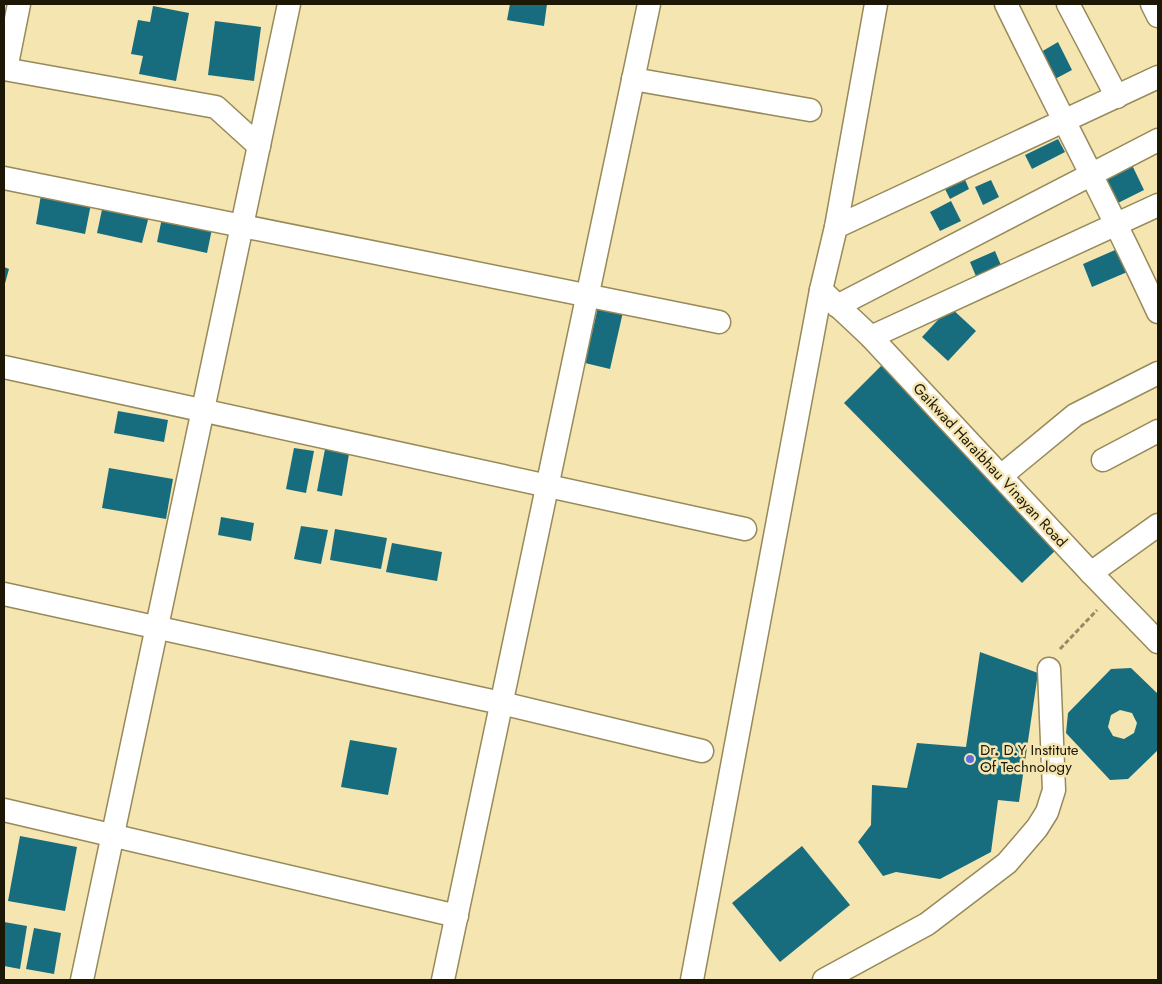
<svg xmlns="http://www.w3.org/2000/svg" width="1162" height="984" font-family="Jost,sans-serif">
<rect width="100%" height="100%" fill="#f4e5b1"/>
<g fill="#176d7d" fill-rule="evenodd">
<polygon points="510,4 547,4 544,26 507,20"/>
<polygon points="153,6 189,13 176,81 139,74 143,56 131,54 138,20 150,22"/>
<polygon points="215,21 261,27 254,81 208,75"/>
<polygon points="1058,42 1072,70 1055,79 1041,52"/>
<polygon points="1058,139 1065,152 1032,169 1025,155"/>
<polygon points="1132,165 1144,190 1112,206 1100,182"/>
<polygon points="963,175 969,189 950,199 943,185"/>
<polygon points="991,180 999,197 983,205 975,187"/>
<polygon points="41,195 91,204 85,234 36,224"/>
<polygon points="951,201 961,221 940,231 930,212"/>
<polygon points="103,205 149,216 142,243 97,233"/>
<polygon points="162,218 212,229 207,253 157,242"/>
<polygon points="1122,247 1132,270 1092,287 1083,264"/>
<polygon points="995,251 1003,270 978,281 970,262"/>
<polygon points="4,267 9,269 4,287"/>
<polygon points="598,307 623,312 610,369 585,363"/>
<polygon points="950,307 976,331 948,361 922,337"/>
<polygon points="882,365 1061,545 1022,583 844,403"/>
<polygon points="118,411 168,420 164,442 114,433"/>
<polygon points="294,448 314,451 306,493 286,489"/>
<polygon points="325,449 349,454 342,496 317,491"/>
<polygon points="109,468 173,479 166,519 102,508"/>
<polygon points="221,517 254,523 251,541 218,535"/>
<polygon points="301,526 328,530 321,564 294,559"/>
<polygon points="335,529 387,538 381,569 330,560"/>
<polygon points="392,543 442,552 437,581 386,572"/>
<polygon points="980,652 1038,673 1019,802 998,800 991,852 940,879 896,872 883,876 858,842 871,825 872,785 907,788 917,743 966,747"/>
<path d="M1131,668L1158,694V750L1128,779L1110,780L1066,733L1068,713L1111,669ZM1120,710L1132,713L1137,723L1134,733L1124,739L1113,736L1108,727L1111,715Z"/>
<polygon points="350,740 397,748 388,795 341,787"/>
<polygon points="20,836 77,847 65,911 8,901"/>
<polygon points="802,846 850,905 780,962 732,903"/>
<polygon points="4,922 27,926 20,969 4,966"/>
<polygon points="34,928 61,933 54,974 26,969"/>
</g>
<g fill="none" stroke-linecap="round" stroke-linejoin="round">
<g stroke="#978959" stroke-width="25">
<g id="minor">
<path d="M1006,4C1056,107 1110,208 1158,312"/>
<polyline points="1068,4 1117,97"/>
<polyline points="1152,4 1158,16"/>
<polyline points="4,69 216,107 259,146"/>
<polyline points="6,69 19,4"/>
<polyline points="633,79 810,110"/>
<polyline points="4,178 719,322"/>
<polyline points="836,227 1158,77"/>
<polyline points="821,290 871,337 1091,573 1158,642"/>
<polyline points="837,306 1158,140"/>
<polyline points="871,337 1158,205"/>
<polyline points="4,367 745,529"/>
<polyline points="1103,460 1158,431"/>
<polyline points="1001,476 1075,415 1158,373"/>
<polyline points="1091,573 1158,525"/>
<polyline points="4,594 501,703 702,751"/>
<polyline points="4,810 457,916"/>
<polyline points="82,980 289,4"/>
<polyline points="443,980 649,4"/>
<polyline points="692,980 821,290 836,227 876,4"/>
<polyline points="824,980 927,924 1007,863 1037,828 1047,812 1054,790 1049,669"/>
</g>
</g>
<polyline stroke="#968b66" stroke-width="3" stroke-dasharray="5 2.5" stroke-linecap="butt" points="1060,649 1097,610"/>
<use href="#minor" stroke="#fff" stroke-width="22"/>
</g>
<circle fill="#5c6de5" stroke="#f4e5b1" stroke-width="2" cx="970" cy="759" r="5"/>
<g text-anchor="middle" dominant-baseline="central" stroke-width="5" stroke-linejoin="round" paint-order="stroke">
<g font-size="15" fill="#1d1705" stroke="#f4e5b1">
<text transform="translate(990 465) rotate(47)">Gaikwad Haraibhau Vinayan Road</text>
</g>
<g font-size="15" fill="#1d1705" stroke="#f4e5b1" text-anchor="start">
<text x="980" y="750">Dr. D.Y Institute<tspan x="980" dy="17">Of Technology</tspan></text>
</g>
</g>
<rect width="1162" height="984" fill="none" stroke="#1d1705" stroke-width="10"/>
</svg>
